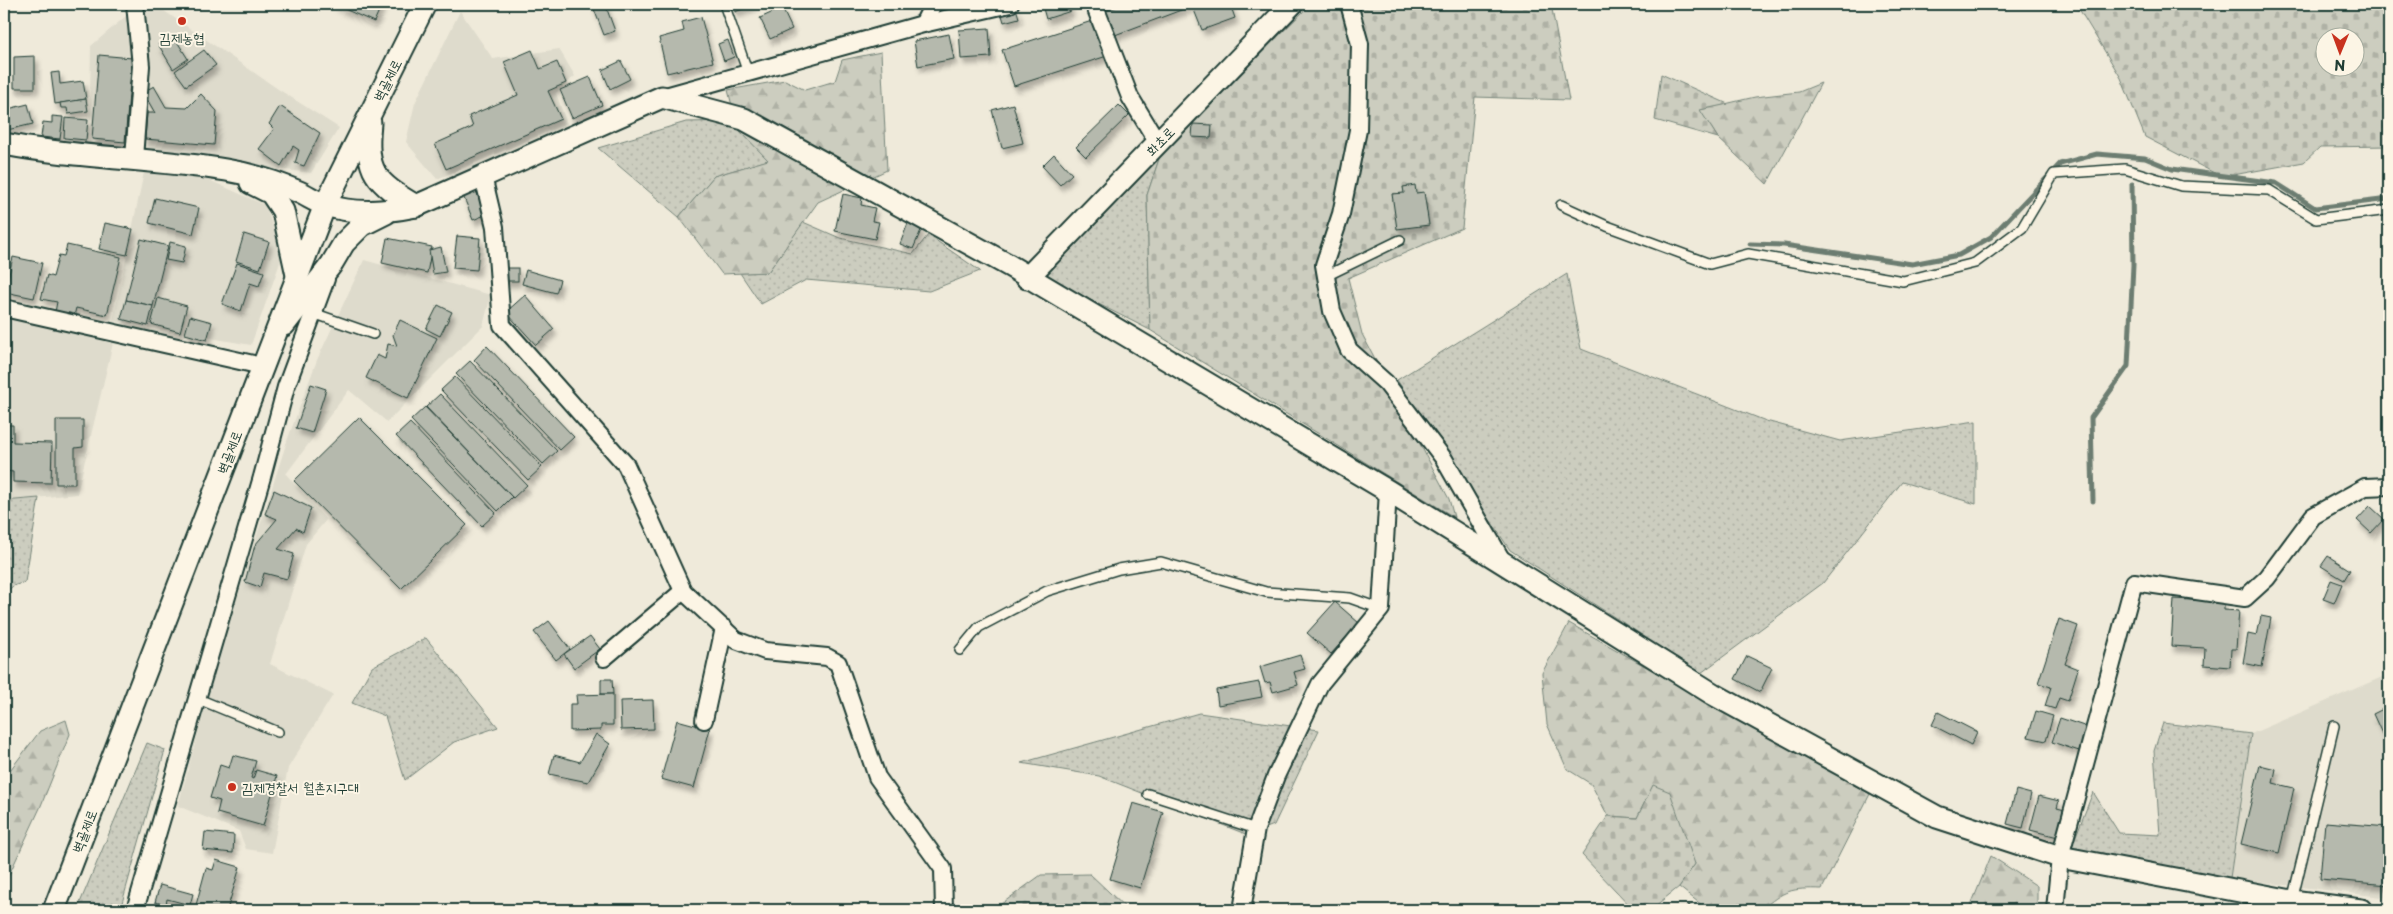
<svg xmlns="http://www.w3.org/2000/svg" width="2393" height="914" font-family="'Playpen Sans','Poor Story',sans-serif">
<defs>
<pattern id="grass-dots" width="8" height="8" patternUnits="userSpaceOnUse" patternTransform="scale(1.25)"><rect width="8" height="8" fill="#cccdbf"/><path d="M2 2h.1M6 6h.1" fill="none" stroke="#afb1a5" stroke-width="1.8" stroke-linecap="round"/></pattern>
<pattern id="forest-firs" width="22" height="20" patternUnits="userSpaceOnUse" patternTransform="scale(1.25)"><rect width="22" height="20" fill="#cccdbf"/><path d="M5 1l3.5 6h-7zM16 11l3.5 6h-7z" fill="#afb1a5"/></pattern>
<pattern id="cemetery-stones" width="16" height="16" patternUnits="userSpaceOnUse" patternTransform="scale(1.25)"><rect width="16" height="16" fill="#cccdbf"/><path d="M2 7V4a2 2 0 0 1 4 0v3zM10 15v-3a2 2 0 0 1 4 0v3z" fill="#afb1a5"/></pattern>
<filter id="shadow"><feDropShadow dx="3" dy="5.5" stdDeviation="2.5" flood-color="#0004"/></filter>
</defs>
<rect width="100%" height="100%" fill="#efeada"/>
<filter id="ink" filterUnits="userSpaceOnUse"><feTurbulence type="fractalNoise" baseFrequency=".02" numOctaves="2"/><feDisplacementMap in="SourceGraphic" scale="10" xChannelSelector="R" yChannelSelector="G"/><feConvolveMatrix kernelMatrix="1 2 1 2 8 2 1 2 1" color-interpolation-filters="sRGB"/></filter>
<g filter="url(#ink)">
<g fill="#dedbcc">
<polygon points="140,4 154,4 278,89 339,128 311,173 89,146 91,46"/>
<polygon points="460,11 493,59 559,49 575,76 556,93 567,124 437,179 406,142 415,103"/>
<polygon points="144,172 209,180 265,205 283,254 251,345 113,321"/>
<polygon points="364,260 491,295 483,326 387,422 349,390 286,474 326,520 306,544 270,664 333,695 288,768 272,853 246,849 239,831 178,806 223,641 287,441 317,360"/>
<polygon points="4,317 113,343 77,494 4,501 4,337 7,334"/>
<polygon points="2389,674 2389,898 2230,878 2251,734"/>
</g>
<g fill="url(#grass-dots)" stroke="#76857a">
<polygon points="736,121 738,129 769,160 714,176 679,217 598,148 686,122"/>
<polygon points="1162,150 1147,195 1150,330 1039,274"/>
<polygon points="803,222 840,238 913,254 928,235 980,271 929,291 806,280 761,304 740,273 768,272"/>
<polygon points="1567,274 1581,349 1766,421 1840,441 1976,421 1976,504 1902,482 1823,583 1701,673 1510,550 1397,380"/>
<polygon points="39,498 25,582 13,586 4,594 4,501"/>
<polygon points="426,638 498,727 454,742 405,780 385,716 352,703 372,667"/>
<polygon points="1199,713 1319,730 1274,825 1248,835 1099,776 1021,763"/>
<polygon points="2163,723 2251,734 2230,878 2070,851 2093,792 2119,833 2160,835 2154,751"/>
<polygon points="147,743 165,750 120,910 77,910"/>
</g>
<g fill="url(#forest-firs)" stroke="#76857a">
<polygon points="881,52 887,170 818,202 768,272 722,274 679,217 714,176 768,160 738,129 728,90 785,80 805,90 835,81 842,60"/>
<polygon points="1821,83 1767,184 1718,138 1699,110 1755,97 1799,92"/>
<path d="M1569,623L1870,794L1822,889C1791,888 1784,890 1761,910H1708L1679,887L1695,864L1653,786L1637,818L1608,816L1591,784L1567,769L1547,724L1542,673Z"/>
<polygon points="66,720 70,734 40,808 8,877 4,892 4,778 40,731"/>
<polygon points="1991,856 2037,886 2037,910 1969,910"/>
</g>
<g fill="url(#cemetery-stones)" stroke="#76857a" fill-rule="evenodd">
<polygon points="1311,4 1551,4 1569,100 1475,97 1462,228 1348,278 1362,334 1449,499 1454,517 1150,330 1147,195 1162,150"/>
<path d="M2076,4H2389V146L2320,147L2304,162L2222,177L2145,137L2121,78ZM2326,38H2356V68H2326Z"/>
<polygon points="1661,74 1728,104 1700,110 1718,138 1655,120"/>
<polygon points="1653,785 1670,792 1695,864 1679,887 1650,910 1634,910 1582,855 1608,816 1637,818"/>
<polygon points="1090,874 1128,910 993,910 1041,875"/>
</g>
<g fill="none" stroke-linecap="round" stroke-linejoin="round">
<g stroke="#6c7d71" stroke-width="5">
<polyline points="1750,244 1784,245 1912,264 1959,255 1991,237 2060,164 2097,154 2145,158 2172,169 2276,183 2315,208 2389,199"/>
<polyline points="2093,501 2091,418 2128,366 2133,265 2132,184"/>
</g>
</g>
<g fill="#b5b9ad" stroke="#1f3d34" filter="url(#shadow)">
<polygon points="333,4 382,4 374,22"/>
<polygon points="592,4 605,4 615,31 604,35"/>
<polygon points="732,4 756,4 735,12"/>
<polygon points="1069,4 1071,11 1046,19 1042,5"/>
<polygon points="1123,4 1197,4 1115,35 1105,11"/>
<polygon points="1211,4 1230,4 1235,18 1202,30 1194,10"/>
<polygon points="782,8 792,29 770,39 760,18"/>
<polygon points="1016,8 1019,18 1004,22 1001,12"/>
<polygon points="701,17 713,62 667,73 659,38 684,31 682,22"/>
<polygon points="1095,20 1107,56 1014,86 1002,50"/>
<polygon points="989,28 991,57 961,59 959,30"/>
<polygon points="949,34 954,59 918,66 914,41"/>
<polygon points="173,35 188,59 173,69 158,44"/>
<polygon points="728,40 734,57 724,61 718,44"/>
<polygon points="204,50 216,65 186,86 175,71"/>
<polygon points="532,50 540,69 557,62 566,83 548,91 561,119 446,169 435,144 473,127 469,116 518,95 504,62"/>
<polygon points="99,55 132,58 125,142 92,139"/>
<polygon points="35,56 35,88 14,88 14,57"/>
<polygon points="621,61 630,79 610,89 602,70"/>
<polygon points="59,72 60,84 83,81 86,99 55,104 51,73"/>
<polygon points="590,77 602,105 572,118 560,90"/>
<polygon points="154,86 166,107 187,108 201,94 217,111 214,145 145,139 147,113 155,113 143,92"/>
<polygon points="86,99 88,111 68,114 67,108 61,108 60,103"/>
<polygon points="28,104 33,124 7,130 4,110"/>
<polygon points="1013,104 1023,143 1002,148 992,110"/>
<polygon points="1119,105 1129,115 1086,157 1076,147"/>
<polygon points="280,106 320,133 304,166 295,163 299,150 293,146 281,166 259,149 274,129 269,124"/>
<polygon points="52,116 63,117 60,139 41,137 43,122 52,123"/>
<polygon points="65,118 88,120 86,140 64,138"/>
<polygon points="1193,124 1212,125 1211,138 1192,137"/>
<polygon points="1054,154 1072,174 1060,185 1042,166"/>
<polygon points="1415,185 1416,193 1424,192 1429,225 1397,229 1392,194 1404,193 1403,187"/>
<polygon points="475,188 485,215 473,220 462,193"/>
<polygon points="843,194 862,198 861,205 875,208 872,221 879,222 875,239 835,231"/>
<polygon points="155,198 199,208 193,234 149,223"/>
<polygon points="105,223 133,229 127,255 99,249"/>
<polygon points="908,223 922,228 913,249 900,244"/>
<polygon points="244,234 269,242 260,269 236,261"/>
<polygon points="457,236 480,238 477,270 453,268"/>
<polygon points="387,238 432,247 427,273 382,263"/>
<polygon points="141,239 168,246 153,306 126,300"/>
<polygon points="170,242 186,246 182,263 166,260"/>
<polygon points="67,245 121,257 107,315 76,308 74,316 55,312 57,302 41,299 47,275 53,277 59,255 64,256"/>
<polygon points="441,247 446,272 433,274 429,250"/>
<polygon points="13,257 42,263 34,298 5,292"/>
<polygon points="237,263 264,272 259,286 250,283 241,311 222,304"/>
<rect x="503" y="268" width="15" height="13"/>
<polygon points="526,270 560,280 556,293 522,284"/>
<polygon points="525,295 554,329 536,345 506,312"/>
<polygon points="158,298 187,306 180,332 151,324"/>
<polygon points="126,300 153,306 148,326 121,319"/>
<polygon points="438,305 452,312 440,336 426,329"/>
<polygon points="190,316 212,322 207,340 185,334"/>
<polygon points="400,320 437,338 408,398 366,378 377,355 385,359 388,344 397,346 393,335"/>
<polygon points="487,346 574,437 560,450 474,360"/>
<polygon points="470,361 557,451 543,464 456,374"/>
<polygon points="455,377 542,467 528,480 441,390"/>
<polygon points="311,384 326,389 312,433 296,428"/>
<polygon points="440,394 527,485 513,498 426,407"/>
<polygon points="425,407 512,497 498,511 411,420"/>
<polygon points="359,417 467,525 401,589 294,481"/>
<polygon points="56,420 83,420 83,447 75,448 75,484 56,484"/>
<polygon points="410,423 496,513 482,526 396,436"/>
<polygon points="4,425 13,425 13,442 52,443 51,483 13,482 13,472 6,471 4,495"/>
<polygon points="274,490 311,508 303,532 296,528 278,549 294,554 287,579 264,573 260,587 245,582 255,545 277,519 265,514"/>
<polygon points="2370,506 2384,519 2371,533 2357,520"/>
<polygon points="2328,556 2350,570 2344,580 2321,566"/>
<polygon points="2331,580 2342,584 2334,603 2323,599"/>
<polygon points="2174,599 2224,602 2224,610 2239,611 2236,649 2231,649 2230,667 2204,665 2205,648 2171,646"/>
<polygon points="1335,602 1359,623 1331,654 1307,633"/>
<polygon points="2261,616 2271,618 2262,667 2243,663 2248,634 2257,636"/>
<polygon points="2059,619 2078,626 2065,664 2078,669 2068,701 2059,698 2055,709 2045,706 2051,687 2038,683"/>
<polygon points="549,621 570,649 556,660 534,632"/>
<polygon points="590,636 600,649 574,668 564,654"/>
<polygon points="1300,655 1305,669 1294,672 1298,685 1273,692 1270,682 1265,683 1260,667"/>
<polygon points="1747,656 1772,668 1760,692 1735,679"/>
<polygon points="601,679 612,679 613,694 601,694"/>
<polygon points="1259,682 1262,697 1218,705 1216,690"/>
<polygon points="613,694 613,725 601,725 601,730 570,731 570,704 577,704 576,695"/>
<polygon points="653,700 654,729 621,730 620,701"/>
<polygon points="2389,706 2389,749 2373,714"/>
<polygon points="2036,711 2053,716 2046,741 2028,737"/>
<polygon points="1938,712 1977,732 1971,745 1932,725"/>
<polygon points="2060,718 2090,728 2082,752 2052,742"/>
<polygon points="677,720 710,729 694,788 661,779"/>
<polygon points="596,734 610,744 588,782 549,774 554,755 580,762"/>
<polygon points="233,755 256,761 251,778 253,779 256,770 277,776 263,826 217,813 220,801 210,798 220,765 229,768"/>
<polygon points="2260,765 2276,769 2273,783 2294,788 2279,853 2241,844"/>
<polygon points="2016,790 2031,794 2023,828 2007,824"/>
<polygon points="2039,796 2059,801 2057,808 2065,810 2058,837 2030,830"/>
<polygon points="1133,803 1163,812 1140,888 1110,879"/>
<polygon points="2325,822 2389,827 2389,885 2320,879"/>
<polygon points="205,832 234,835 233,853 203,850"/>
<polygon points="216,860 240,867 227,910 214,910 196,905 206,868 213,870"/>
<polygon points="160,885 193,894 190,905 167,899 166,905 155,902"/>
<polygon points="1689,905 1694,910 1683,910"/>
</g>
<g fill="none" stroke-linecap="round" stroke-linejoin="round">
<g stroke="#1f3d34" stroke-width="12">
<g id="service">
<polyline points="724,4 748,73"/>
<polyline points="1561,205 1607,226 1710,264 1748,254 1903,281 1975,263 2022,228 2054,174 2125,169 2181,186 2269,190 2316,219 2389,210"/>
<polyline points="1326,276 1400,240"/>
<polyline points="313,313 373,334"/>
<polyline points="960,650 979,627 1047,591 1119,569 1161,562 1266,592 1350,598 1381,609"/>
<polyline points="196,698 278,732"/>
<polyline points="1148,794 1256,829"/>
<polyline points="2292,901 2334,726"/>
</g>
</g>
<g stroke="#1f3d34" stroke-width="20">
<g id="minor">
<polyline points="1094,4 1130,97 1158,143"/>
<polyline points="1349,4 1360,44 1358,130 1341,214 1324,265 1332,311 1349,350 1386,383 1444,459 1503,562"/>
<polyline points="923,24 933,4"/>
<polyline points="662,97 923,24 1010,4"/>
<polyline points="134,158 141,66 135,4"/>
<polyline points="483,176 495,227 502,325 626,465 683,591 736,640 765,651 827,657 838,663 877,777 943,869 944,910"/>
<polyline points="4,308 262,366"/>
<polyline points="604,658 683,591"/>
<polyline points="704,720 724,628"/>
<polyline points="135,910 262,477 286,387 326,279"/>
<polyline points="1242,910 1256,829 1276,776 1320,684 1381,609 1388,491"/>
<polyline points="2055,910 2060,857 2134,582 2245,598 2267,578 2313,516 2365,487 2389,486"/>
</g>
</g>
<g stroke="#1f3d34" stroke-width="25">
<g id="tertiary">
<path d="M370,123C365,172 375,182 416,206"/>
<path d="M4,144C77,158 152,158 226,170C251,174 276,182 299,192C308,196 316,202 326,205C356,215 386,212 416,206L662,97L744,119L1010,266L1388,491L1713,694L1937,817L2060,857L2292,901L2361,910"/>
<polyline points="251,183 271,193 283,211 297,275"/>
<polyline points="1027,278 1292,4"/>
<polyline points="284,325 331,265 344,243 362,225 386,213"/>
<polyline points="54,910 325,205 425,4"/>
</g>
</g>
<use href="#service" stroke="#fcf5e5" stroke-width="9"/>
<use href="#minor" stroke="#fcf5e5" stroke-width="16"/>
<use href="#tertiary" stroke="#fcf5e5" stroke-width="21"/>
</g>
</g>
<g fill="#c8321e" stroke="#fcf5e5" stroke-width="2">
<circle cx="182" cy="21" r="5"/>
<circle cx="232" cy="787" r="5"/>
</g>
<g text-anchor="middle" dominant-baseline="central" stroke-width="4" stroke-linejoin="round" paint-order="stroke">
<g font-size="14" fill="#1f3d34" stroke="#fcf5e5">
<text x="182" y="37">김제농협</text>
<text x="242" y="787" text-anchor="start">김제경찰서 월촌지구대</text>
</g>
<g font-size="14" fill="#1f3d34" stroke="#fcf5e5">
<text transform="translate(387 80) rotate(-63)">벽골제로</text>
<text transform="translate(1160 141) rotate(-46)">화초로</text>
<text transform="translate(229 452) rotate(-69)">벽골제로</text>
<text transform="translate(84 831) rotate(-69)">벽골제로</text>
</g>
</g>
<rect width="2393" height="914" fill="none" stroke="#fcf5e5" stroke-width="20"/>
<rect x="10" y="10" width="2373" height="894" fill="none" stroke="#1f3d34" stroke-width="2" filter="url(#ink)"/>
<g transform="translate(2340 52) rotate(181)"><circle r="24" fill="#fcf5e5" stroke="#a4ab9e"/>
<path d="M0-4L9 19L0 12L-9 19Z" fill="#c8321e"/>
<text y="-8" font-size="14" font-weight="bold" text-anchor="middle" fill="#1f3d34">N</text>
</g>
</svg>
